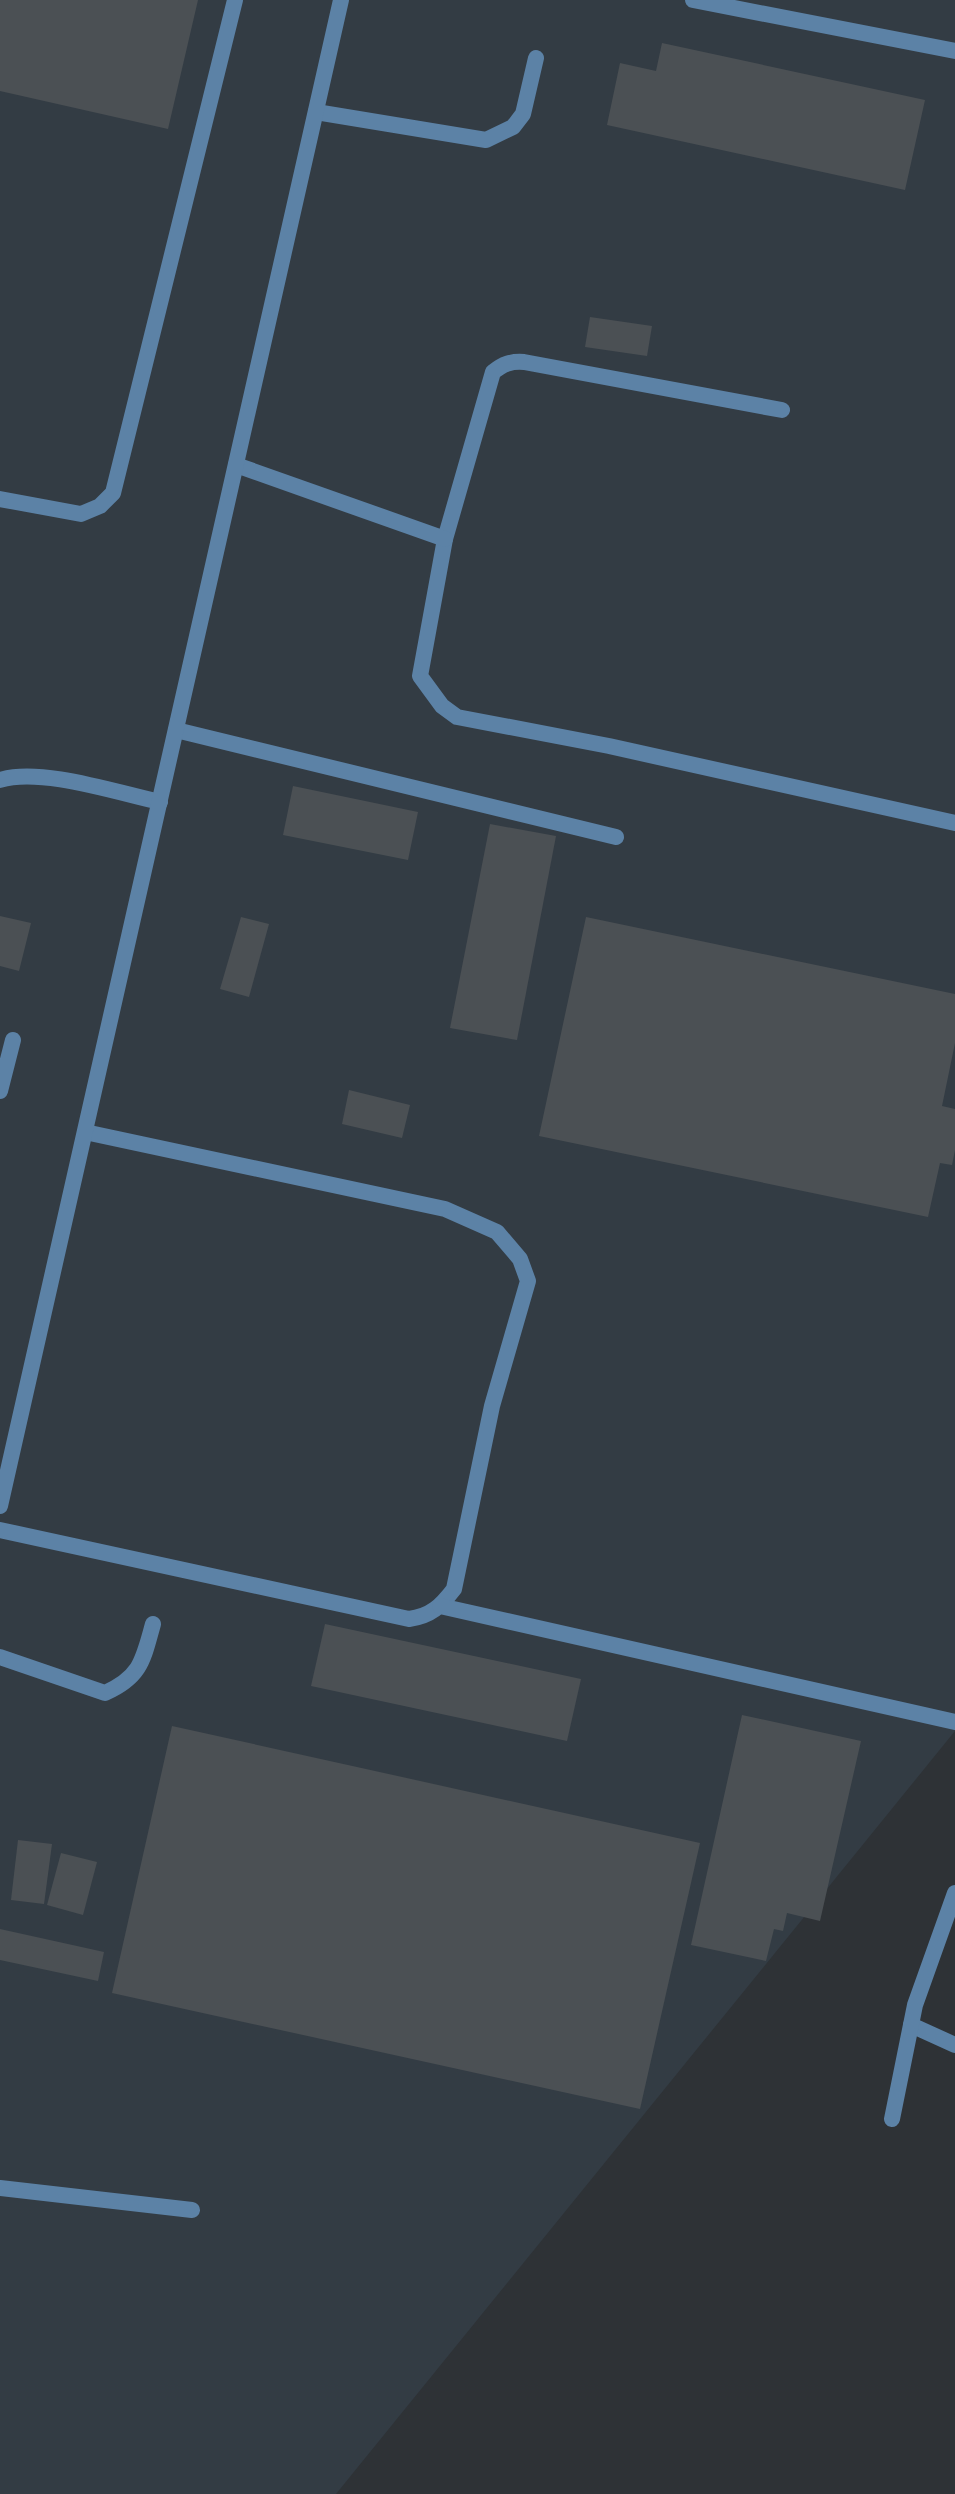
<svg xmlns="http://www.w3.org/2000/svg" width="955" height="2494" font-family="'Open Sans',sans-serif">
<rect width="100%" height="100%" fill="#2e3236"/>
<polygon fill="#333c44" points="0,0 955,0 955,1731 336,2494 0,2494"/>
<g fill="#4b5054">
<polygon points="0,0 198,0 168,129 0,91"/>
<polygon points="662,43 925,100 905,190 607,125 620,63 656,71"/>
<polygon points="590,317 652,326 647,356 585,347"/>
<polygon points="293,786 418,812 408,860 283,835"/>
<polygon points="490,824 556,836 517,1040 450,1028"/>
<polygon points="0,916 31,923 19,971 0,966"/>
<polygon points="241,917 269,924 249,997 220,989"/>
<polygon points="586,917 955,994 955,1043 942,1106 955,1109 955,1150 952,1165 940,1163 928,1217 539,1136"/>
<polygon points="349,1090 410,1105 402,1138 342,1124"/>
<polygon points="325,1624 581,1679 567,1741 311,1686"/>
<polygon points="742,1715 861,1741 820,1921 787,1913 783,1931 774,1929 766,1961 691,1945"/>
<polygon points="172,1726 700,1843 640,2109 112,1993"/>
<polygon points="18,1840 52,1844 44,1904 11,1900"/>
<polygon points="61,1853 97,1862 83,1915 47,1905"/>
<polygon points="0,1929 104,1952 98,1981 0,1960"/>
</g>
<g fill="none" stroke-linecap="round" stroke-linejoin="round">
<g stroke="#5c82a6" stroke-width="16">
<polyline points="693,0 955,51"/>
<polyline points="316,112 486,140 513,127 523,114 536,58"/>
<path d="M782,410L524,362C511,361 503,364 493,372L445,539L420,676L442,706L457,717L609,746L955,823"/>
<polyline points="236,465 445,539"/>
<polyline points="0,499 81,514 100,506 113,493 235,0"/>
<polyline points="176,730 616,837"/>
<path d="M0,780C40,767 118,793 160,802"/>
<polyline points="0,1091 13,1040"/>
<path d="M0,1530L409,1619C431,1616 441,1606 454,1589L492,1406L528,1281L520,1259L497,1232L445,1209L85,1132"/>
<polyline points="440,1606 955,1722"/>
<path d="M0,1657L105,1693C141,1677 143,1660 153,1624"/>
<polyline points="0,2188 192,2210"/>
</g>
<g stroke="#5c82a6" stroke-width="16">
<polyline points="0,1506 341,0"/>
<polyline points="911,2025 955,2045"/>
<polyline points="892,2119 915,2005 955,1893"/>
</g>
</g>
</svg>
